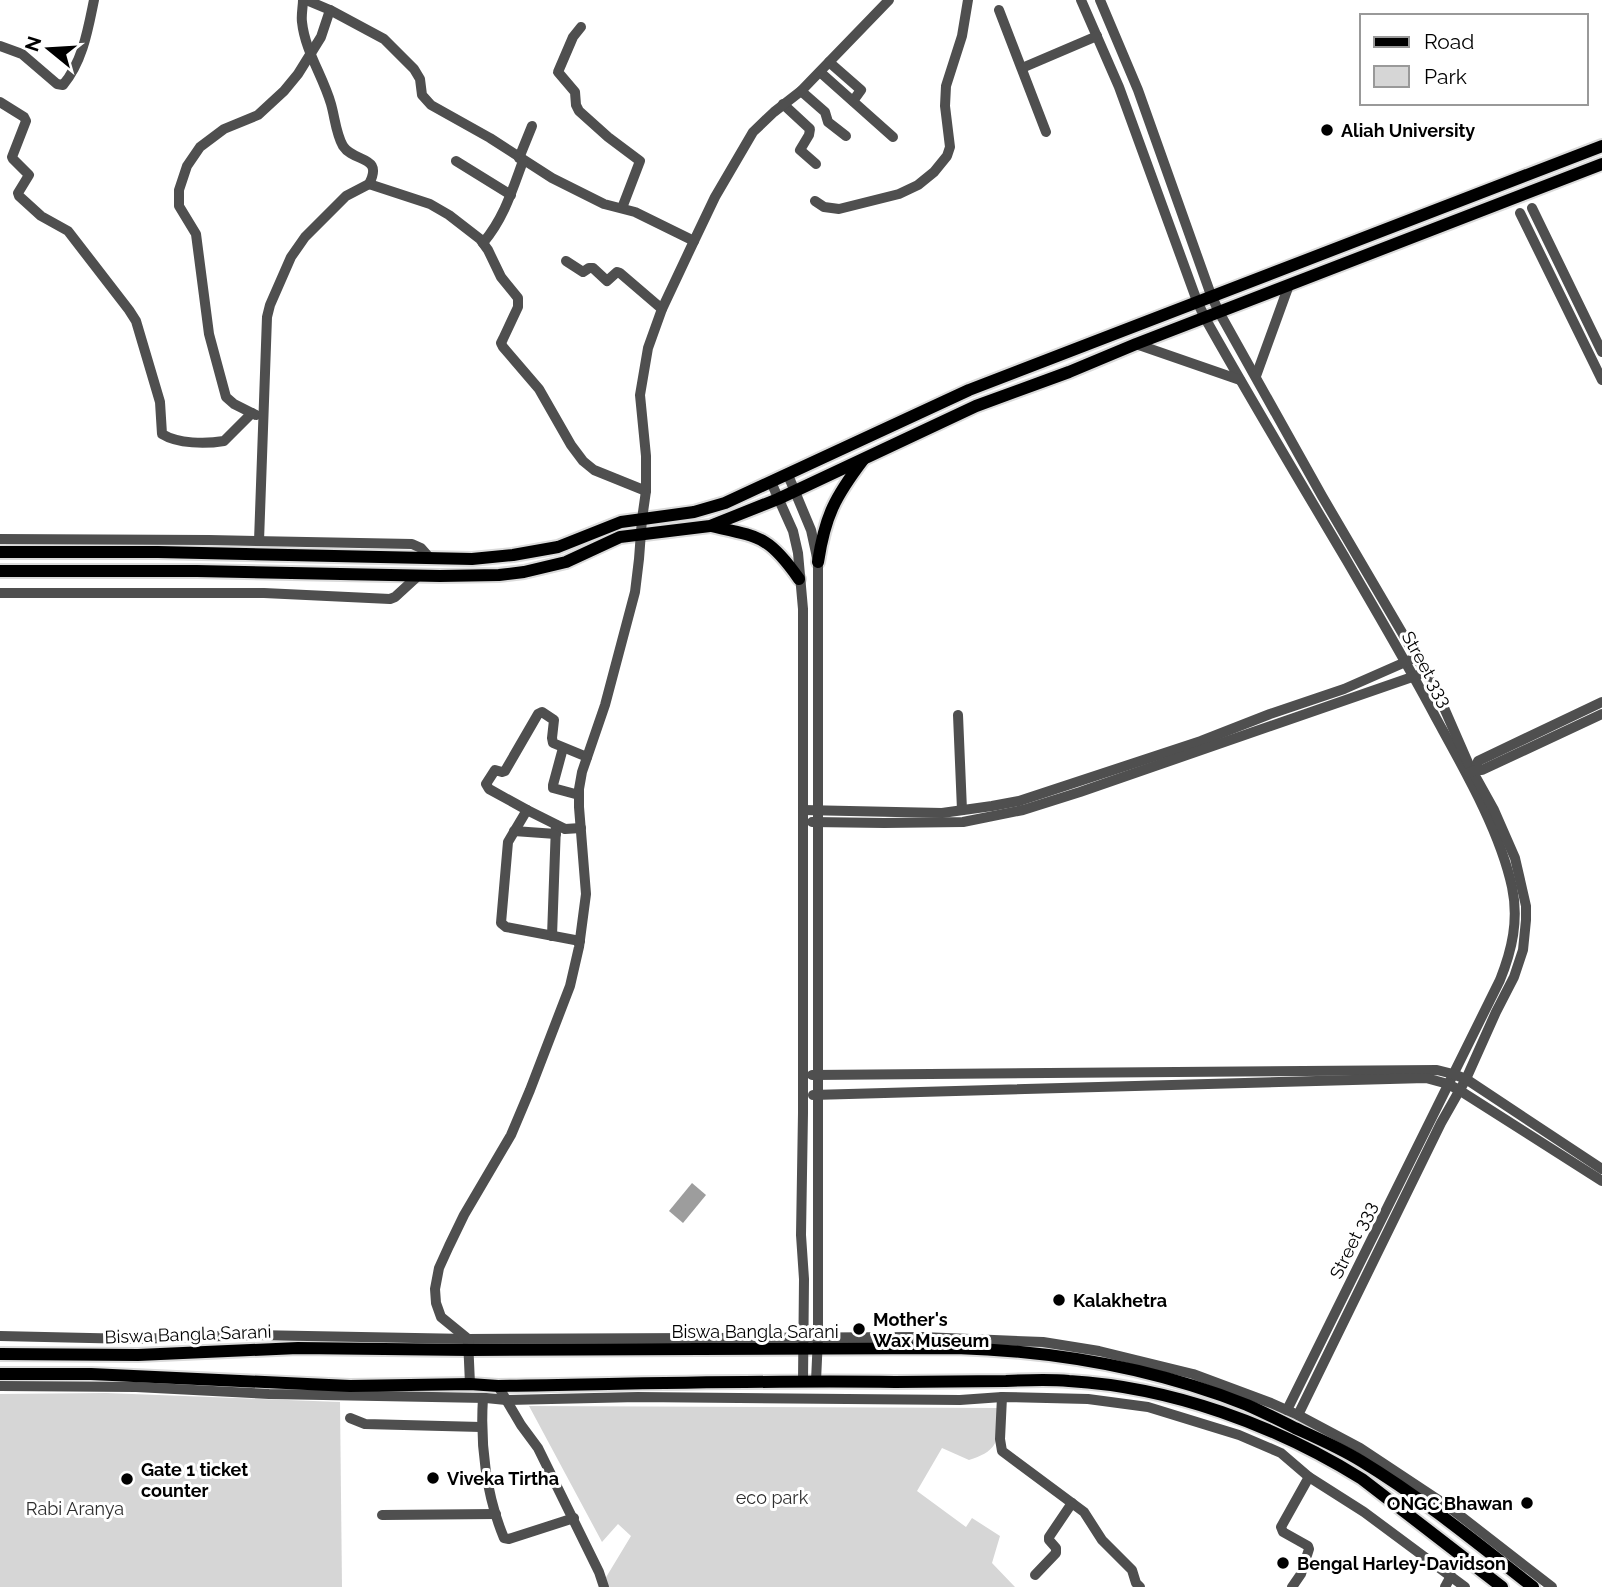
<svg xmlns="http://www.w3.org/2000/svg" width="1602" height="1587" font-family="Raleway,sans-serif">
<rect width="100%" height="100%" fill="#fff"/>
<g fill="#d6d6d6">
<polygon points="106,1393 340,1402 342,1587 0,1587 0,1394"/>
<path d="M529,1406L998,1408C999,1438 1001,1450 969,1460L942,1448L917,1491L966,1527L972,1518L1000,1536L992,1563L1015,1587H607L605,1579L631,1536L618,1524L602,1542Z"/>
</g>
<polygon fill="#9d9d9d" points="692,1183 706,1195 683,1223 669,1211"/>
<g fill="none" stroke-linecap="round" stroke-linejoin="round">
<g stroke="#dbdbdb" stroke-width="16">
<g id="major">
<path d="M711,526C760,537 769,536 799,579"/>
<polyline points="0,552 158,552 472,559 513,555 558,547 621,522 694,512 725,503 969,390 1602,146"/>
<path d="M818,562C825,516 835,497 863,460"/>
<polyline points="0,571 197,571 440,576 499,575 524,572 566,562 620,537 710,526 778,499 976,406 1069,372 1136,344 1602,164"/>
<path d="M0,1354L138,1355L298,1348L470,1350L956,1348C1055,1351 1154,1368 1247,1405C1263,1412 1279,1420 1295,1428C1317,1438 1340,1448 1361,1461C1422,1498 1477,1543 1533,1587"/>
<path d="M0,1374H91L350,1386L470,1384L498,1386C630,1384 762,1380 895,1382C932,1382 969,1381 1006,1381C1027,1380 1048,1379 1069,1381C1172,1387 1275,1425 1362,1479L1502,1587"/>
</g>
</g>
<g stroke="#4f4f4f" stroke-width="10">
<polyline points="306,0 330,10 384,39 414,69 420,79 422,95 431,105 490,138 552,178 604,204 635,212 694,241"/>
<path d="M1081,0L1119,87L1197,301L1205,318C1251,400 1299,480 1347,561C1377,613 1408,665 1436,718C1464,769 1500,831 1512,887C1519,920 1512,950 1500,980L1287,1410"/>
<polyline points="1100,0 1138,90 1211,295 1219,312 1322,496 1438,694 1469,765 1494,810 1515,858 1526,906 1526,920 1523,950 1514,977 1496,1012 1466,1079 1441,1123 1298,1415"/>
<polyline points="999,10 1046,132"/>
<polyline points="581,27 573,37 558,72 575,92 576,105 579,111 608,137 640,161 622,208"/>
<path d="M0,46L22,54L57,84L63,85C83,61 88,29 94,0"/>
<polyline points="829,62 861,90 853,101"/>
<polyline points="1022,68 1097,36"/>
<polyline points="820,72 893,137"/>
<polyline points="801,91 825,112 828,122 846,136"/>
<path d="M0,102L24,117L26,121L12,157L13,159L29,175L18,193L19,196L41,216L68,231L129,310L136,321L160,402L162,434C178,444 206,444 224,441L252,413"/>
<polyline points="783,104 810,129 809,135 800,150 816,164"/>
<polyline points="519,158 532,126"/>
<polyline points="456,161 511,195"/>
<polyline points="369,184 430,204 449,215 480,239 488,250 501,277 518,298 518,307 503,339 501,343 503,347 539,389 571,445 583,461 594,470 646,491"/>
<polyline points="815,201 824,207 839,209 899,194 918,185 934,172 947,156 950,147 945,106 946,86 962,36 968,0"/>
<polyline points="1532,208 1602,352"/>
<polyline points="1520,213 1602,380"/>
<path d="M483,243C504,218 512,191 523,161"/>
<polyline points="566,261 583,272 589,268 593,268 607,281 617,272 620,273 662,309"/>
<polyline points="1136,344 1240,380"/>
<polyline points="1256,376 1289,285"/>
<polyline points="256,415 234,404 226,397 209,334 196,234 179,206 179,190 187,166 200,147 224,129 258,115 284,91 298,74 321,37 330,10"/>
<polyline points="788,475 811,530 818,562 818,1337 816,1381"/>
<polyline points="771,482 793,531 798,553 803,609 803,1113 801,1235 804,1279 803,1381"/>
<polyline points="0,539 209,540 412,544 421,548 429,557"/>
<path d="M259,541L267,317L270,305L291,257L305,237L346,196L369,184C384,155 354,163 343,146C336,134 335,118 331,104C323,76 305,51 302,22C301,15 303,7 303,0"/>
<polyline points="0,593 264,593 390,599 395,597 419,575"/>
<polyline points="958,715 962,810"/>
<polyline points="563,748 553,785 553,788 579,795"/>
<polyline points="1475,770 1478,761 1602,702"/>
<polyline points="1469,773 1475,770 1482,770 1602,714"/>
<polyline points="527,810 489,789 486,784 495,770 502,772 505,771 538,714 542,712 554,720 552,738 553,743 587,757"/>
<polyline points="803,810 942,813 992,806 1019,801 1201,741 1270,714 1344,689 1410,660"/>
<polyline points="812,822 884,823 963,822 1023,810 1080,792 1418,675"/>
<polyline points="514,831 556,834"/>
<polyline points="552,936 556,825"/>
<polyline points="580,941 506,927 501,923 508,842 527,810 565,829 581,828"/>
<polyline points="812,1075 1437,1070 1453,1074 1466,1079 1602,1169"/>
<polyline points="813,1095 1426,1078 1448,1084 1459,1090 1602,1181"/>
<polyline points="0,1336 134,1339 254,1335 468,1339 922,1337 1043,1342 1099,1351 1193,1374 1271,1403 1298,1415 1360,1448 1449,1507 1552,1587"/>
<polyline points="470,1384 468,1339 441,1317 436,1303 435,1289 439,1268 449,1246 464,1215 511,1135 530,1090 570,986 579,947 586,894 579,807 579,789 582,772 605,705 635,592 639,559 642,519 646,491 646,456 640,395 648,348 662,309 694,241 715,197 753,132 774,112 801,91 889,0"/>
<polyline points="0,1386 136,1387 269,1394 486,1398 506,1400 638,1397 960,1400 1002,1397 1088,1399 1148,1407 1239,1435 1281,1453 1309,1477 1364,1512 1465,1587"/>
<polyline points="498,1386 521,1425 538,1448 599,1572 604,1587"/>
<polyline points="1002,1397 1000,1439 1002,1451 1084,1512 1102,1540 1132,1570 1136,1583 1140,1587"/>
<path d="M483,1398C480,1444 486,1495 504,1538L509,1539L574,1518"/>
<polyline points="350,1418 365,1424 481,1427"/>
<polyline points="382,1515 496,1514"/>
<polyline points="1035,1575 1056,1553 1056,1548 1049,1540 1049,1537 1072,1503"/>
<polyline points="1292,1587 1301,1574 1309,1549 1308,1546 1283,1532 1281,1527 1309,1477"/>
<polyline points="1445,1587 1451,1576"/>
</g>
<use href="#major" stroke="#000" stroke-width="12"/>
</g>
<g fill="#000" stroke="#fff" stroke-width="2.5">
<circle cx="1327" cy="130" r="7"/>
<circle cx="1059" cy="1300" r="7"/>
<circle cx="859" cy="1329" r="7"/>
<circle cx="433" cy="1478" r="7"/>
<circle cx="127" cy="1479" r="7"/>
<circle cx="1527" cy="1503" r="7"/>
<circle cx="1283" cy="1563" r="7"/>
</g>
<g text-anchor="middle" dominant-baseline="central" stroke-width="6" stroke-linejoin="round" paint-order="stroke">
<g font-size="18" font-weight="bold" fill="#000" stroke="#fff" text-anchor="start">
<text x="1341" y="130">Aliah University</text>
<text x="1073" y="1300">Kalakhetra</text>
<text x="873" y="1319">Mother's<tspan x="873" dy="21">Wax Museum</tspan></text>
<text x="141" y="1469">Gate 1 ticket<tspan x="141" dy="21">counter</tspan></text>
<text x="447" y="1478">Viveka Tirtha</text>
<text x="1513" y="1503" text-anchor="end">ONGC Bhawan</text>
<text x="1297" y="1563">Bengal Harley-Davidson</text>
</g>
<g font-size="18" fill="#000" stroke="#fff">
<text transform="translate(1427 669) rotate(61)">Street 333</text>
<text transform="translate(1353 1240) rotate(-64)">Street 333</text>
<text x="755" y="1331">Biswa Bangla Sarani</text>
<text transform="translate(188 1334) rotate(-2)">Biswa Bangla Sarani</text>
</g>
<g font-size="18" fill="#2d2d2d" stroke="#fff">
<text x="772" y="1497">eco park</text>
<text x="75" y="1508">Rabi Aranya</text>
</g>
</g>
<rect x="1360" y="14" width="228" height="91" fill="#ffffff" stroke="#999999" stroke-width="2"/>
<rect x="1374" y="37" width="35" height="10" fill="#000000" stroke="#999999" stroke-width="2"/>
<text x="1424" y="49" font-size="21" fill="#000000">Road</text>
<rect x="1374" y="66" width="35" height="21" fill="#d6d6d6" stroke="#999999" stroke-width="2"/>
<text x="1424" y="84" font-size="21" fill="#000000">Park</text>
<g transform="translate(49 49) rotate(288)" stroke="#ffffff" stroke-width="5" paint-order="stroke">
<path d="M0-5L12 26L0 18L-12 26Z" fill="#000000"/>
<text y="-10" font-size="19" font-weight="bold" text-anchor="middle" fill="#000000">N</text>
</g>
</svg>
